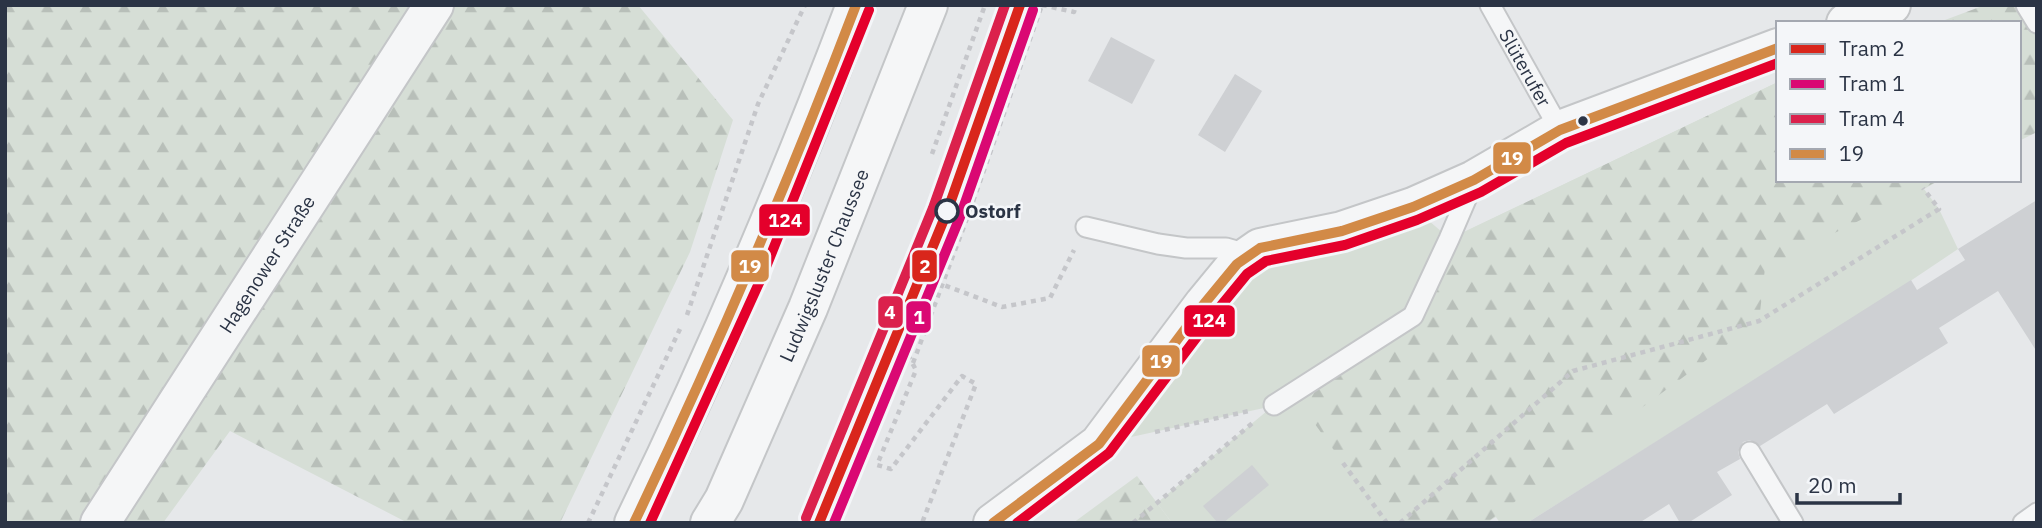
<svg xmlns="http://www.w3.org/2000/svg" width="2042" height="528" font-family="'IBM Plex Sans',sans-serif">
<defs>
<pattern id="forest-firs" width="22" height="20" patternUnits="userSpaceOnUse" patternTransform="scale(1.75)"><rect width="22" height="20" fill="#d6ded6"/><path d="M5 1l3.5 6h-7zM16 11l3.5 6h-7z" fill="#b8bfb9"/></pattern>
</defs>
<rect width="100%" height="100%" fill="#e6e8ea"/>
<polygon fill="#d6ded6" points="1778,82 1778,180 1940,180 1924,189 1939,209 1958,249 1888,296 1527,523 1500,523 1496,517 1486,523 1172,523 1157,503 1273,406 1099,444 1204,304 1294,243 1413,207 1450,239"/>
<g fill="url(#forest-firs)">
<polygon points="5,5 638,5 733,120 690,252 560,523 408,523 230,431 163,523 5,523"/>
<polygon points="1985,5 2026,5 2037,23 2037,132 2019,141 2019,23 1937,23"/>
<polygon points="1778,82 1778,180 1940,180 1765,268 1759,321 1486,523 1387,523 1293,394 1412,316 1449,239"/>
<polygon points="1137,476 1172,523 1073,523"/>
</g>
<g fill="#ced0d3">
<polygon points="1111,37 1155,60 1132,104 1088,81"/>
<polygon points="1235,74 1262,91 1225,152 1198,135"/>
<polygon points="2037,200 2037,352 1998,291 1939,328 1948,343 1834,414 1827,404 1760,446 1750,440 1743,442 1738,452 1740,459 1717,472 1732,495 1688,523 1680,523 1669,504 1639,523 1527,523 1911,280 1917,290 1965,260 1958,249"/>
<polygon points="1252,465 1269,485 1223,523 1218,523 1203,506"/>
</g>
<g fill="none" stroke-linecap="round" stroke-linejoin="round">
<g stroke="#c4c6c8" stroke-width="23">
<g id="service">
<path id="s1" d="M1490,5L1560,130"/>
<polyline points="2026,5 2037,23"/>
<polyline points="1086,227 1158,244 1186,248 1226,248 1233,250 1244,259"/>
<polyline points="1274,405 1413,316 1449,239 1473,183"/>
<polyline points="1750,452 1793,523"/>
<polyline points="2023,523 2037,513"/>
</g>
</g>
<g stroke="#c4c6c8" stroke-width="42">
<g id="minor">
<polyline points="1846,23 1891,5"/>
<path id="s2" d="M100,523L434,5"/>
<polyline points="993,523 1099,444 1204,304 1237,264 1260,248 1342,231 1413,207 1474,180 1560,130 1778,48"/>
</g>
</g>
<g stroke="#c4c6c8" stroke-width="42">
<g id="tertiary">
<path d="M634,523C717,353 789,182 856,5"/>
<path id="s3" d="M710,523L724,500L808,308L928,5"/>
</g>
</g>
<g stroke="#c5c6ca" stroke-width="4.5" stroke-dasharray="5 5" stroke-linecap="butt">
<polyline points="1042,5 1074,12 1076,5"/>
<polyline points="932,154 985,5"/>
<polyline points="962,210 969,213 1042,5"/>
<polyline points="936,282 1002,307 1050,298 1074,250"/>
<polyline points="687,315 758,104 805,5"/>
<polyline points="908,355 916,370 877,465 891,469 962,376 976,384 922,523"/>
<polyline points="913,363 969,213"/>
<polyline points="1155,432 1249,411"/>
<polyline points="1343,463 1387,523"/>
<polyline points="588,523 680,329"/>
<polyline points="1133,523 1255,421"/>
<polyline points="1400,523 1573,371 1759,321 1939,209 1923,188"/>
</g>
<use href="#service" stroke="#f5f6f7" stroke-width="19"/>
<use href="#minor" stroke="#f5f6f7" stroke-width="38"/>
<use href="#tertiary" stroke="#f5f6f7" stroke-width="38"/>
<g stroke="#f4f6f9" stroke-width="16">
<g id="bus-1">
<path d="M634,523C715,353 789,181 856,5"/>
<polyline points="993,523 1099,444 1204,304 1237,264 1260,248 1342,231 1413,207 1474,180 1560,130 1778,48"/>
</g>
</g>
<g stroke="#f4f6f9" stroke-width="16">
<g id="bus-2">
<polyline points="650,523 764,272 869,10"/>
<polyline points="1017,523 1109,453 1215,313 1247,274 1266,261 1345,245 1417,220 1481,192 1566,143 1778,63"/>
</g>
</g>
<use href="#bus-1" stroke="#d28a47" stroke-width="10"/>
<use href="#bus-2" stroke="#e4002b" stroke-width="10"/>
<g stroke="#f4f6f9" stroke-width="16">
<polyline id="tram-1" points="819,523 947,212 1020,5"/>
</g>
<g stroke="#f4f6f9" stroke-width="16">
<polyline id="tram-2" points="834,523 960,217 1033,10"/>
</g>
<g stroke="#f4f6f9" stroke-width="16">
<polyline id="tram-3" points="806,518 933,208 1005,5"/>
</g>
<use href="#tram-1" stroke="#d9261c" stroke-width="10"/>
<use href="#tram-2" stroke="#da0873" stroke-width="10"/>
<use href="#tram-3" stroke="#db214c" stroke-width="10"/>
</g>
<circle fill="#2b3445" stroke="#f4f6f9" stroke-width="2.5" cx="1583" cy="121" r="6"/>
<circle fill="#f4f6f9" stroke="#2b3445" stroke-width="3.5" cx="947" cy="211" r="11"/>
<g text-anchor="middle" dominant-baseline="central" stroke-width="5" stroke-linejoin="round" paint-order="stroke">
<g font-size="19" fill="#2b3445" stroke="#f4f6f9">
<text stroke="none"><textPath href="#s1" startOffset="72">Slüterufer</textPath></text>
<text stroke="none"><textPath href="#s2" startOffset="308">Hagenower Straße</textPath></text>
<text stroke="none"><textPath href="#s3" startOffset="282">Ludwigsluster Chaussee</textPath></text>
</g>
<g font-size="19" font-weight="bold" fill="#2b3445" stroke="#f4f6f9" text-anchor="start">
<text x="965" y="211">Ostorf</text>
</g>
</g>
<g stroke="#f4f6f9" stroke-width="2.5">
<rect x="1492" y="141" width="40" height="34" rx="7" fill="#d28a47"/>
<rect x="758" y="203" width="53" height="34" rx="7" fill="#e4002b"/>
<rect x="911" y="249" width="27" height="34" rx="7" fill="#d9261c"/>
<rect x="730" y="249" width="40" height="34" rx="7" fill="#d28a47"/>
<rect x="877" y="295" width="27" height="34" rx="7" fill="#db214c"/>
<rect x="905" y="300" width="27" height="34" rx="7" fill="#da0873"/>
<rect x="1183" y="304" width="53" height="34" rx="7" fill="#e4002b"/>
<rect x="1141" y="344" width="40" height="34" rx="7" fill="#d28a47"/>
</g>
<g font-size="19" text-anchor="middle" font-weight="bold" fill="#fff">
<text x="1512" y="165">19</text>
<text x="785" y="227">124</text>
<text x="925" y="273">2</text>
<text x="750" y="273">19</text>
<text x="890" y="319">4</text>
<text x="919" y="324">1</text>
<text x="1209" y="327">124</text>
<text x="1161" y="368">19</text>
</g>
<rect width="2042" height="528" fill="none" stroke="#2b3445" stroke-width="14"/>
<rect x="1776" y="21" width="245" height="161" fill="#f4f6f9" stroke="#a4a8b1" stroke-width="2"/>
<rect x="1790" y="44" width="35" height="10" fill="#d9261c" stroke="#a4a8b1" stroke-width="2"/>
<text x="1839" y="56" font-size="21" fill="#2b3445">Tram 2</text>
<rect x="1790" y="79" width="35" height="10" fill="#da0873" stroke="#a4a8b1" stroke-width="2"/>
<text x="1839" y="91" font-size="21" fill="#2b3445">Tram 1</text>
<rect x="1790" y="114" width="35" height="10" fill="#db214c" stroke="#a4a8b1" stroke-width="2"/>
<text x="1839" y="126" font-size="21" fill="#2b3445">Tram 4</text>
<rect x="1790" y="149" width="35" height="10" fill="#d28a47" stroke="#a4a8b1" stroke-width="2"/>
<text x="1839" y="161" font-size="21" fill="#2b3445">19</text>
<path d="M1797 493v10h103v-10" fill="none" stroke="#2b3445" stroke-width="3.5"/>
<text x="1808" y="493" font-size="21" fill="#2b3445" stroke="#f4f6f9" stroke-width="5" paint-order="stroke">20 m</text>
</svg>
